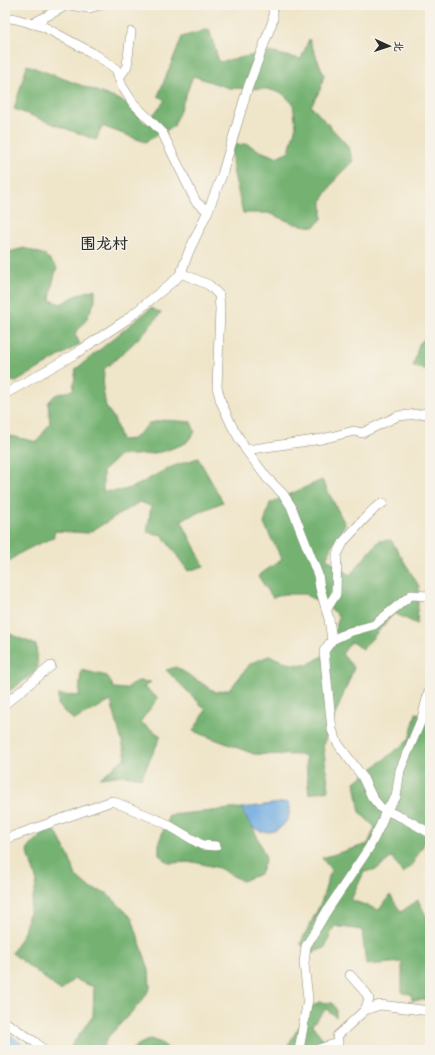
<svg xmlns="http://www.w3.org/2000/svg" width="435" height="1055" font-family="Sriracha,'LXGW WenKai TC',sans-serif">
<rect width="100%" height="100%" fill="#f7f3e8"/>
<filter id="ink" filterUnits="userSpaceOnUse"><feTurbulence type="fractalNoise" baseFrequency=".025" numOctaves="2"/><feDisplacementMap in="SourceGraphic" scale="8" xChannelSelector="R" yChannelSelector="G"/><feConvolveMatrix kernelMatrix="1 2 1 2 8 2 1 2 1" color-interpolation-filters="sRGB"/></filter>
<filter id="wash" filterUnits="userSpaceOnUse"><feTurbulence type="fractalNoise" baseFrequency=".012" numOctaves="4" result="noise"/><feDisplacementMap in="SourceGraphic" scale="16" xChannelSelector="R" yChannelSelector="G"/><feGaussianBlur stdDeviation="0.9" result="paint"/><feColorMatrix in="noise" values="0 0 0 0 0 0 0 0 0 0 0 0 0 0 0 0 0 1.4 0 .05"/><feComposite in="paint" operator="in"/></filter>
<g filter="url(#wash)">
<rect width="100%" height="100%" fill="#efe5c9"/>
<g fill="#75b272" stroke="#506e4e">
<polygon points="209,29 219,62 269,52 301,59 309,39 324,75 320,90 311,106 347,145 353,161 337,177 322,200 322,219 314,227 295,224 268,213 243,213 233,170 231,145 247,144 260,151 276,157 289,151 296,126 293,104 283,94 268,89 229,88 193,76 174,126 145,142 102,126 96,140 14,109 27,65 125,102 146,124 165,100 158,96 182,37"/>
<polygon points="24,248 45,255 57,267 53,281 50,300 61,304 77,295 95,289 95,301 86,320 75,334 80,344 16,382 8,380 10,370 5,363 5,253"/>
<path d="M151,308L161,313C144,334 125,352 104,369L103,389L106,407L114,418L121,440L133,439L150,423L164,420L191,422L195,432L186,443L165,451L149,454L119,456L103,471V491C131,493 140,483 163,471C174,465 187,462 198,458L223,502L181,520L204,566L188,571L162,535L147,532L151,506L140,502L88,533L55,531L53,538C38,544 15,553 5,566V439L11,436L37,442L50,423L48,403L55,395L73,390L76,369Z"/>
<polygon points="430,333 430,370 413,367 419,344"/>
<polygon points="322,480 345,524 326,558 350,575 379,541 391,540 419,586 417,624 394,613 363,649 351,642 342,654 354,668 323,745 329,790 309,794 305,755 254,754 193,731 206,710 166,670 176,667 216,692 230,689 251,663 269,656 292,664 307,665 328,653 339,617 335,612 305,594 283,594 273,598 258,576 282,559 264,524 270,503"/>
<polygon points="5,632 36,645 38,667 33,674 5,694"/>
<polygon points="81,670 107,676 114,688 125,689 138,681 151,682 144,687 158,698 140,722 161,736 141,778 124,775 100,778 126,757 111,701 74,720 58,706 58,695 79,696"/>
<polygon points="416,713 428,715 430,718 430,833 413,863 403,874 392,857 377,869 364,872 351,900 379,910 390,895 401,912 418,900 430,923 430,1000 412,1000 411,994 402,993 402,962 366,965 362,930 334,926 325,948 311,953 300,944 321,903 331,870 322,858 368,844 375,827 360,813 355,782 409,740"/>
<polygon points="242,808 256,834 266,858 260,874 242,881 219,868 194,862 169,863 159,855 159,842 169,815"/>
<polygon points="47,828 56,832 69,857 76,876 90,888 107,893 132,918 149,970 150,988 142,1001 108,1037 102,1050 68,1050 93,1016 94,987 74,979 61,991 12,953 24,932 37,882 27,850"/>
<polygon points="319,1002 332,1003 336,1009 336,1017 326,1009 312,1025 332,1050 285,1050 311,1007"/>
<polygon points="150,1039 162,1043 168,1050 131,1050 138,1045"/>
</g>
<g fill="#70ace1" stroke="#4e6c86">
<path d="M288,802C289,806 290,811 289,815C285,830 266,838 253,827C248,823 244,814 242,808Z"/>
<polygon points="5,1031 22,1044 18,1050 5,1050"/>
</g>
</g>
<g filter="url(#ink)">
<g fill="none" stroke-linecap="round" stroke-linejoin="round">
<g stroke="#8d887a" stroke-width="10">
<g id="minor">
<polyline points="69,5 89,8 101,5"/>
<polyline points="5,17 16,19 44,27 96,55 116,69 122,86 133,103 162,132 196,202 208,211"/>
<polyline points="32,24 67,5"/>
<polyline points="119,78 127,66 131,32"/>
<polyline points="181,273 209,285 219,295 220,309 217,387 221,402 232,426 246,450"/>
<polyline points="5,394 75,354 126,320 176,279 181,273 189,251 208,211 222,175 247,90 273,20 273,5"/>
<polyline points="430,596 411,595 374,625 349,632 332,640 324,651 332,730 338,744 362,776 372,797 381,808 407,820 430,833"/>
<polyline points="326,610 336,594 337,555 344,541 367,516 375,508 383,503"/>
<polyline points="332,640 329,619 320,588 318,575 291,506 283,494 267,478 246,450 322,439 354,431 362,433 398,416 430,413"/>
<polyline points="5,704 51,666"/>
<polyline points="5,839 112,801 163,822 202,845 216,846"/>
<polyline points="350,975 366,993 369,999 365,1010"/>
<polyline points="5,1022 35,1042 43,1050"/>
<polyline points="299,1050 308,999 304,963 306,946 328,909 369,848 381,824 386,810 396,797 400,770 422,718 430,687"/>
<polyline points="315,1050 338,1043 337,1036 365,1010 380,1005 430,1011"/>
</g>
</g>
<use href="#minor" stroke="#fff" stroke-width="9"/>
</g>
</g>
<g text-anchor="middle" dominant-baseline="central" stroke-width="3" stroke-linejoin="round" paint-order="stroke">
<g font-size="16" font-weight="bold" fill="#2b2b2b" stroke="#f7f3e8">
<text x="104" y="243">围龙村</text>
</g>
</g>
<rect width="435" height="1055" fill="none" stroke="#f7f3e8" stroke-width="20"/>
<g transform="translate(389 46) rotate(93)" stroke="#f7f3e8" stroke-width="3" paint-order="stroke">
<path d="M0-3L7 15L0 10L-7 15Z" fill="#2b2b2b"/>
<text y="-6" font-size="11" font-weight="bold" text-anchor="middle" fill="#2b2b2b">北</text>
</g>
</svg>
